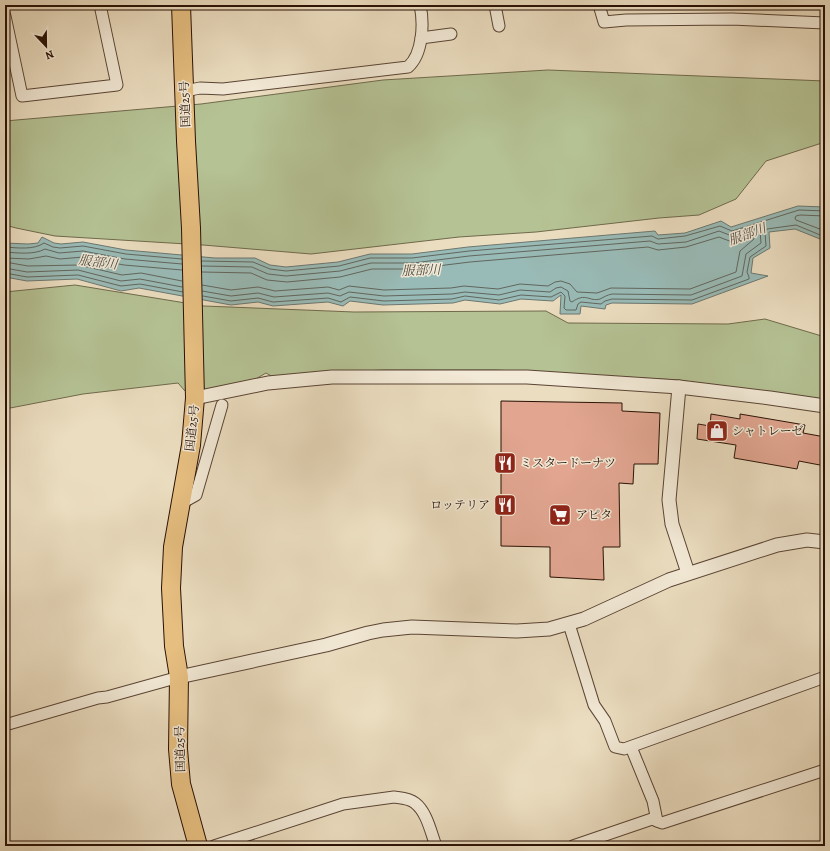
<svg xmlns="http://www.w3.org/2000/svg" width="830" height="851" font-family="Alegreya,'Noto Serif JP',serif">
<rect width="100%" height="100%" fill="#ebddc0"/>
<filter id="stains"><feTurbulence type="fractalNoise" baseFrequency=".005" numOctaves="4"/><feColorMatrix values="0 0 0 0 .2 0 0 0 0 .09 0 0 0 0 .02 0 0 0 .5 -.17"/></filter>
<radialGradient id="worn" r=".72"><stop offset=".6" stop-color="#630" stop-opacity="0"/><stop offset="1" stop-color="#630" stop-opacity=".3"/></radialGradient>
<g fill="#b5c294" stroke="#6f6a4c">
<polygon points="548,70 825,81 825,142 766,161 736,199 699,215 659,218 536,232 459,237 311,254 203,245 55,236 16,228 5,225 5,121 201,104 383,80"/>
<polygon points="75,285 204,306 354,312 546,311 568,323 728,324 765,319 825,337 825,401 678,380 495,370 384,370 302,374 275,378 266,373 252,381 204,390 185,391 178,383 83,394 5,409 5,292"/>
</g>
<polygon fill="#99bbb7" stroke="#6c7770" points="798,206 825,207 825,241 795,229 769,232 770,248 753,258 751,273 768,276 692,304 612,303 606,305 605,309 581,306 580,314 560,314 561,295 553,301 521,299 500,304 465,300 453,303 383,305 350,301 343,306 328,302 273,306 258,302 231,305 139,288 121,291 77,279 27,281 5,277 5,243 28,244 38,243 42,237 54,243 61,244 83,242 126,250 215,258 255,258 270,265 286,267 338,262 370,254 412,254 468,247 655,231 658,235 685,233 721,221 731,227"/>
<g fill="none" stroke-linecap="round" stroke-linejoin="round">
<g stroke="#61665e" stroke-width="1">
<polyline points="825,216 800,215 796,216 795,218 796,220 825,231"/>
<path d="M5,247C18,248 34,250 44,243L53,247L60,248L83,246L126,254L182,259"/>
<path d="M5,252C18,253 34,255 45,249L59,253L83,251L125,259L182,264"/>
<polyline points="5,258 29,259 46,256 60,259 83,257 124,265 182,270"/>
<polyline points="202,261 253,262 270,269 286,271 339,266 370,258 412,258 469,251 652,236 658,239 685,236 720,226 732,231 799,210 825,211"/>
<polyline points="5,262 28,266 79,265 122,275 141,273 182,281"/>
<path d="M202,266L252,267L268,274L286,276L340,271L371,263H413L469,256L650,241L658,244L686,242L719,231L732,236L758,228L760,230L761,243L746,254L742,276L691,295L612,294C607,295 604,297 600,299C589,302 586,292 572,302L570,301L568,291L561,287L556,288L550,292L520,290L499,295L465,292L452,294L384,296L349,292L340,296L328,293L274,297L258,293L231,296L202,291"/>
<polyline points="5,268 27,272 78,270 121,281 140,279 182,287"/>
<polyline points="202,272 251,273 267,280 287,282 340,277 372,269 413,269 470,262 648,247 658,250 686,247 719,237 732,242 752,236 754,237 754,239 740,251 736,272 690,289 611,288 597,293 577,292 570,284 561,281 555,282 548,286 520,284 498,289 464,286 451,288 384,290 349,286 339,290 328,287 275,291 258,287 231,290 202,285"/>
<polyline points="5,273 27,277 78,275 121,286 140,284 183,292"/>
<polyline points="203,296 231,301 258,298 273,302 328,298 341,302 350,297 384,301 452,299 465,296 499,300 521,295 551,297 561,292 565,296 564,308 566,310 576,310 578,304 581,302 601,304 605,301 612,299 692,300 749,279 749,277 747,272 750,257 766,246 765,232 767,229 796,225 825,237"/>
</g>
</g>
<g fill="#e1a590" stroke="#291105">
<polygon points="501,401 622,403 622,411 660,413 658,464 634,464 633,484 619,483 620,547 603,547 604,580 550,577 550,547 501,546"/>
<polygon points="711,414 740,419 740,414 805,425 803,433 825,437 825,466 799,461 797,469 734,458 736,445 697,439 698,424 710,426"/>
</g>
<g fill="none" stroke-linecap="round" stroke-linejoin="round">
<g stroke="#5a4434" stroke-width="13">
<g id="minor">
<polyline points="495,5 499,26"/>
<polyline points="599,5 604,22 626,20 732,19 825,23"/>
<polyline points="5,16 22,96 117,85 100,5"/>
<polyline points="421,38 451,34"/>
<path d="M185,91L200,88L223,89L408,67C423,54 424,23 420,5"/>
<polyline points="180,500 187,500 196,495 222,405"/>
<polyline points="569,624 594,705 605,721 615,747 624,749 825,677"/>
<polyline points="5,725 98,698 107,697 179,677"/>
<polyline points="631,747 653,801 657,821"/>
<path d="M214,846L343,804L394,797C401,798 409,798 415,803C427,812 431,833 436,846"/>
<polyline points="573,846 652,819 662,823 825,770"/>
</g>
</g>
<g stroke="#5a4434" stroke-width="15">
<g id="tertiary">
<polyline points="679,387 669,500 672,524 688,573"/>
<polyline points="195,398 268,383 332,377 527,377 679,387 770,398 825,406"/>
<polyline points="179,677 326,645 368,633 383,630 412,627 517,631 549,629 584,619 669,580 777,545 807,540 825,542"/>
</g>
</g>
<g stroke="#291105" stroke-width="20">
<polyline id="trunk" points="181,5 186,141 191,228 195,398 191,445 173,547 171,588 174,646 179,677 178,749 181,784 198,846"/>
</g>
<use href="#minor" stroke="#f2e9d6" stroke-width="11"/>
<use href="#tertiary" stroke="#f2e9d6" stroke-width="13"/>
<use href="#trunk" stroke="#e6be80" stroke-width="18"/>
</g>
<defs>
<g id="shop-square" transform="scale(1.15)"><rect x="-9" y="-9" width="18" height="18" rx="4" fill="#8f2418" stroke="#f2e9d6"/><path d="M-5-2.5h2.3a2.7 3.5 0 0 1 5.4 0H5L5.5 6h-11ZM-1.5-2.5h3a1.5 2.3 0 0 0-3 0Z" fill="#fff"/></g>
<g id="restaurant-square" transform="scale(1.15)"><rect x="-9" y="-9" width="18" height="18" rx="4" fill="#8f2418" stroke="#f2e9d6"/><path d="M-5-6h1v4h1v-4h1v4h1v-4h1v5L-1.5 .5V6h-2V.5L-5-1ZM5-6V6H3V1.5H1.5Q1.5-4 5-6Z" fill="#fff"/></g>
<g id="supermarket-square" transform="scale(1.15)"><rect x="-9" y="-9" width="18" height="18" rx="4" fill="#8f2418" stroke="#f2e9d6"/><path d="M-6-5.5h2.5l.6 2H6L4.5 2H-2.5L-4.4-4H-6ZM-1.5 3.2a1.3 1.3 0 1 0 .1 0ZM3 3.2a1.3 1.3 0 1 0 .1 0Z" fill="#fff"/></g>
</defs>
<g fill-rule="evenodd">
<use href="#shop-square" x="717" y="431"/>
<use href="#restaurant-square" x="505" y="463"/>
<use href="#restaurant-square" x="505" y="505"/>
<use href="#supermarket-square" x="560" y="515"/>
</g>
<g text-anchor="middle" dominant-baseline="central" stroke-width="3" stroke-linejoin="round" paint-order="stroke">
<g font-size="12" fill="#291105" stroke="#f2e9d6">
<text transform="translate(185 104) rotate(-92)">国道25号</text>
<text transform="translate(192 428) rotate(-84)">国道25号</text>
<text transform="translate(180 749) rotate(-91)">国道25号</text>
</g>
<g font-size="12" fill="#291105" stroke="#f2e9d6" text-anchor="start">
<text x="732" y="431">シャトレーゼ</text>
<text x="520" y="463">ミスタードーナツ</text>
<text x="490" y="505" text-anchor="end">ロッテリア</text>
<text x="576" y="515">アピタ</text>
</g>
<g font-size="13" font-style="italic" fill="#504c43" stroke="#f2e9d6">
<text transform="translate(747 234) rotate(-20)">服部川</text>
<text transform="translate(98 262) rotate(7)">服部川</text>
<text transform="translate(421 270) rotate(-2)">服部川</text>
</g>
</g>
<rect width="830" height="851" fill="none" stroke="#ebddc0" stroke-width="20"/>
<rect x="6" y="6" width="818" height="839" fill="none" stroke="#291105" stroke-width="2"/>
<rect x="10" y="10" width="810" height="831" fill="none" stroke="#291105"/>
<g transform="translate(46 46) rotate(158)" stroke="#f2e9d6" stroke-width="3" paint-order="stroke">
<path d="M0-3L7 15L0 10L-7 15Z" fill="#291105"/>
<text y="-6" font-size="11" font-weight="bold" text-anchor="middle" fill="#291105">N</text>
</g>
<rect width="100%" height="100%" filter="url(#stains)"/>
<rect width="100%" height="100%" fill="url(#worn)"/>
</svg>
